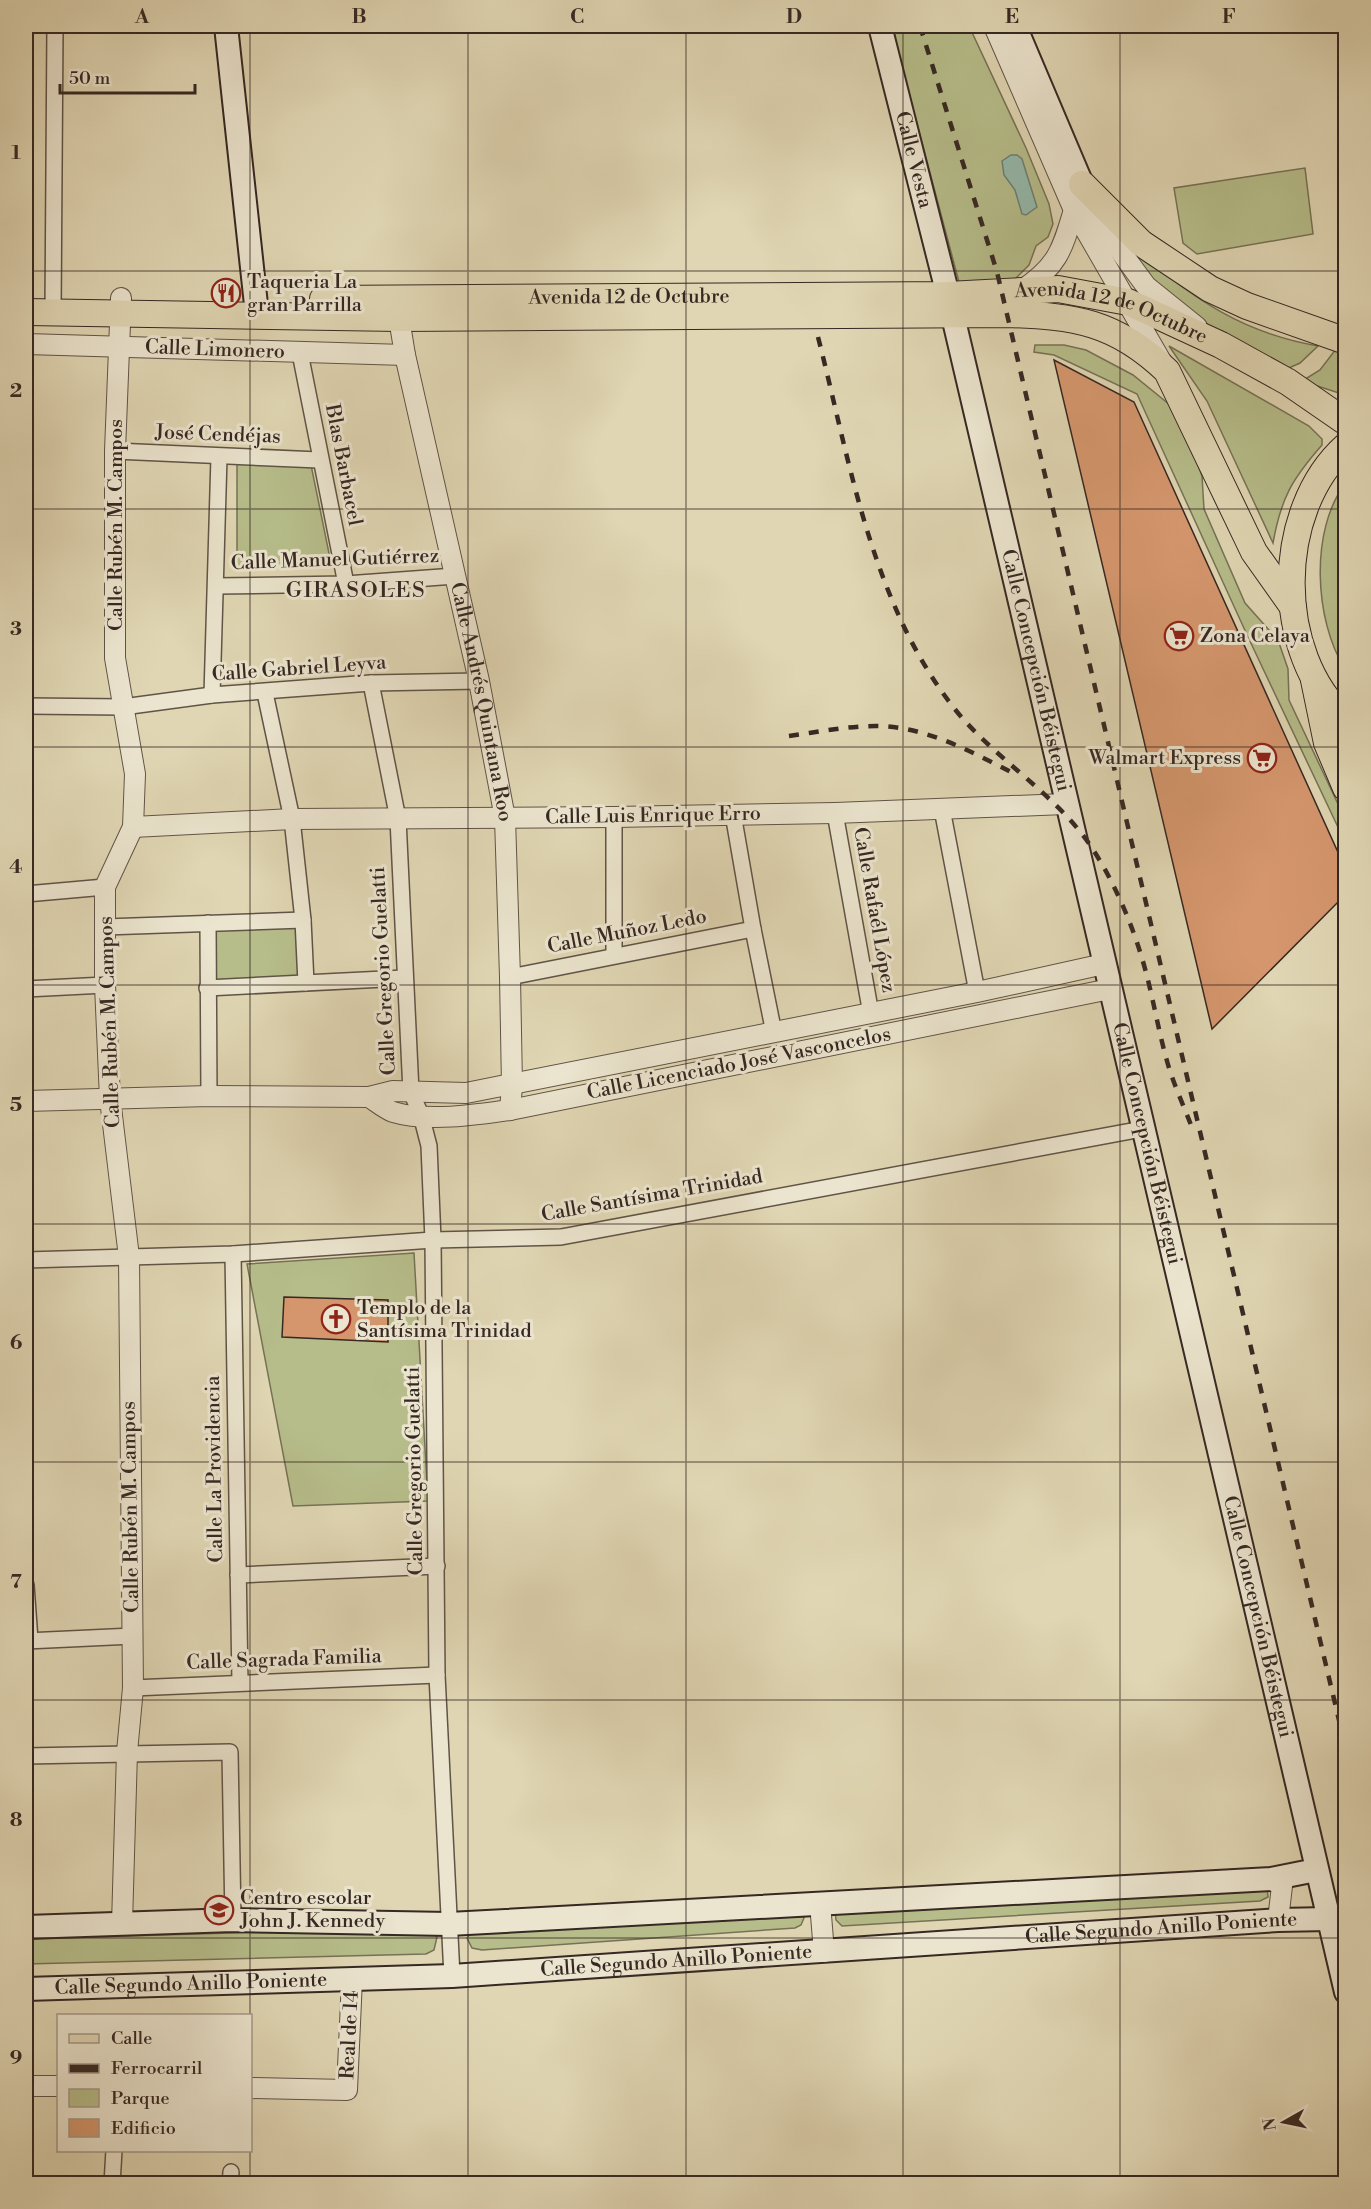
<svg xmlns="http://www.w3.org/2000/svg" width="1371" height="2209" font-family="'Libre Bodoni',serif">
<rect width="100%" height="100%" fill="#e0d6b3"/>
<filter id="stains"><feTurbulence type="fractalNoise" baseFrequency=".00333" numOctaves="4"/><feColorMatrix values="0 0 0 0 .2 0 0 0 0 .09 0 0 0 0 .02 0 0 0 .5 -.17"/></filter>
<radialGradient id="worn" r=".72"><stop offset=".6" stop-color="#630" stop-opacity="0"/><stop offset="1" stop-color="#630" stop-opacity=".3"/></radialGradient>
<g fill="#b6bd8a" stroke="#767256" stroke-width="1.5">
<polygon points="891,26 969,26 1026,148 1049,204 1053,224 1048,237 1036,246 1029,265 1015,279 959,282"/>
<polygon points="1305,168 1313,234 1197,254 1183,243 1174,188"/>
<path d="M1136,251C1195,299 1242,333 1318,346L1300,363L1280,372C1229,339 1165,305 1132,252Z"/>
<polygon points="1035,345 1064,345 1086,350 1133,375 1170,405 1192,449 1202,476 1204,509 1245,603 1278,640 1288,669 1289,700 1338,804 1345,812 1345,842 1248,637 1137,394 1054,355 1034,352"/>
<path d="M1169,346L1309,426L1322,439V445C1292,479 1281,498 1273,543L1207,401Z"/>
<polygon points="1336,349 1345,350 1345,395 1302,381 1320,370"/>
<polygon points="237,464 311,465 331,563 237,568"/>
<path d="M1345,484V669C1314,620 1310,530 1345,484Z"/>
<polygon points="301,924 303,976 209,982 214,927"/>
<polygon points="414,1253 428,1501 293,1506 247,1264"/>
<polygon points="1267,1887 1268,1897 1260,1901 842,1926 836,1920 835,1911"/>
<polygon points="802,1911 804,1918 801,1925 795,1928 482,1950 472,1948 467,1938 472,1931"/>
<polygon points="429,1927 437,1937 434,1950 426,1954 26,1964 26,1939"/>
</g>
<polygon fill="#94b9ab" stroke="#6e7f75" stroke-width="1.5" points="1011,155 1017,155 1022,159 1037,207 1026,215 1022,214 1015,190 1004,175 1002,161"/>
<g fill="#d5966d" stroke="#362823" stroke-width="1.5">
<polygon points="1054,360 1134,402 1346,870 1346,894 1212,1029"/>
<polygon points="284,1297 388,1300 388,1342 282,1337"/>
</g>
<g fill="none" stroke-linecap="round" stroke-linejoin="round">
<g stroke="#605447" stroke-width="18">
<g id="minor">
<polyline points="53,313 55,26"/>
<polyline points="300,353 346,584"/>
<polyline points="115,451 319,460"/>
<polyline points="216,586 346,584 455,576"/>
<polyline points="371,683 398,819 411,1092 421,1115 429,1146 433,1240 437,1675 452,1976"/>
<polyline points="265,693 292,819 303,920 306,983"/>
<polyline points="212,695 219,457"/>
<polyline points="26,706 123,707 212,695 371,683 479,681"/>
<polyline points="942,809 977,992"/>
<polyline points="835,813 871,1014"/>
<polyline points="733,814 753,929 774,1033"/>
<polyline points="26,894 105,887"/>
<polyline points="208,923 209,1096"/>
<polyline points="105,927 303,920"/>
<polyline points="614,955 614,817"/>
<polyline points="510,977 753,929"/>
<polyline points="207,988 404,978"/>
<polyline points="26,989 105,985"/>
<polyline points="233,1254 240,1683"/>
<polyline points="26,1260 233,1254 433,1240 561,1237 1142,1129"/>
<polyline points="238,1575 437,1566"/>
<polyline points="26,1585 30,1640"/>
<polyline points="26,1641 133,1636"/>
<polyline points="133,1688 437,1675"/>
<polyline points="26,1756 230,1752 233,1920"/>
<polyline points="112,2184 114,2150"/>
<polyline points="230,2184 231,2172"/>
</g>
</g>
<g stroke="#605447" stroke-width="22">
<g id="tertiary">
<polyline points="994,26 1074,210 1161,361"/>
<polyline points="1089,197 1104,229 1146,286 1197,327"/>
<path d="M1022,290C1058,266 1062,250 1074,210"/>
<polyline points="121,298 115,451 115,658 135,774 133,827 105,887 105,985 110,1099 129,1257 133,1688 127,1752 122,1924"/>
<path id="s1" d="M397,306L405,355L479,681L505,818L510,977L512,1086L510,1110"/>
<polyline points="26,344 405,355"/>
<polyline points="133,827 292,819 614,817 835,813 1065,804"/>
<path d="M369,1097C377,1102 385,1109 393,1112C426,1122 476,1115 510,1110L1110,989"/>
<polyline points="26,1101 209,1096 369,1097 393,1091 466,1093 977,992 1104,964"/>
<polyline points="1271,1879 1282,1886 1278,1920"/>
<polyline points="820,1903 824,1952"/>
<polyline points="26,2086 58,2086"/>
<polyline points="250,2088 347,2090 352,1979"/>
</g>
</g>
<g stroke="#362823" stroke-width="26">
<g id="secondary">
<polyline points="226,26 257,314"/>
<path id="s2" d="M880,26L948,295L1346,1992"/>
<polyline points="1015,26 1082,184"/>
<polyline points="26,1927 233,1920 449,1924 1271,1879 1316,1870"/>
<path id="s3" d="M26,1989L452,1976L1278,1920L1328,1919"/>
</g>
</g>
<g stroke="#362823" stroke-width="28">
<g id="primary">
<polyline points="1082,184 1141,243 1210,289 1247,306 1346,341"/>
<path id="s4" d="M323,299L948,295L1058,289L1128,302L1221,345L1288,382L1346,422"/>
<path d="M26,312L399,318L1007,314C1075,316 1116,322 1167,371L1254,552L1293,607"/>
<path d="M1346,446C1274,510 1273,655 1346,719"/>
</g>
</g>
<g stroke="#362823" stroke-width="28">
<polyline id="trunk" points="1314,680 1327,743 1346,788"/>
</g>
<use href="#minor" stroke="#ebe4ce" stroke-width="15"/>
<use href="#tertiary" stroke="#ebe4ce" stroke-width="20"/>
<use href="#secondary" stroke="#ebe4ce" stroke-width="22"/>
<use href="#primary" stroke="#e0d6b3" stroke-width="26"/>
<use href="#trunk" stroke="#e0d6b3" stroke-width="26"/>
<g stroke="#362823" stroke-width="4.5" stroke-dasharray="10 10" stroke-linecap="butt">
<polyline points="920,26 997,272 1346,1750"/>
<path d="M818,337C851,466 872,607 958,713C998,761 1058,796 1092,848C1113,880 1130,919 1141,955C1152,990 1157,1026 1167,1061C1173,1083 1183,1104 1191,1125"/>
<path d="M789,736C818,732 847,726 876,726C924,726 970,751 1011,772"/>
</g>
</g>
<path fill="none" stroke="#362823" stroke-width="1.5" stroke-opacity="0.55" d="M250,26V2016M468,26V2184M686,26V2184M903,26V2184M1120,26V2184M26,271H1346M26,509H1346M26,747H1346M26,985H1346M26,1224H1346M26,1462H1346M26,1700H1346M26,1938H1346M250,2016V2150M250,2150V2184"/>
<defs>
<g id="restaurant-ring" transform="scale(1.5)"><circle r="9.5" fill="#ebe4ce" stroke="#8f2418" stroke-width="1.5"/><path d="M-5-6h1v4h1v-4h1v4h1v-4h1v5L-1.5 .5V6h-2V.5L-5-1ZM5-6V6H3V1.5H1.5Q1.5-4 5-6Z" fill="#8f2418"/></g>
<g id="supermarket-ring" transform="scale(1.5)"><circle r="9.5" fill="#ebe4ce" stroke="#8f2418" stroke-width="1.5"/><path d="M-6-5.5h2.5l.6 2H6L4.5 2H-2.5L-4.4-4H-6ZM-1.5 3.2a1.3 1.3 0 1 0 .1 0ZM3 3.2a1.3 1.3 0 1 0 .1 0Z" fill="#8f2418"/></g>
<g id="church-ring" transform="scale(1.5)"><circle r="9.5" fill="#ebe4ce" stroke="#8f2418" stroke-width="1.5"/><path d="M-1.2-6h2.4v3.5h3.3v2.4h-3.3V6h-2.4V-.1h-3.3v-2.4h3.3Z" fill="#8f2418"/></g>
<g id="school-ring" transform="scale(1.5)"><circle r="9.5" fill="#ebe4ce" stroke="#8f2418" stroke-width="1.5"/><path d="M0-5L7-2L0 1L-7-2ZM-4 1L0 2.5L4 1V4Q0 6-4 4Z" fill="#8f2418"/></g>
</defs>
<g fill-rule="evenodd">
<use href="#restaurant-ring" x="226" y="293"/>
<use href="#supermarket-ring" x="1179" y="636"/>
<use href="#supermarket-ring" x="1262" y="758"/>
<use href="#church-ring" x="336" y="1319"/>
<use href="#school-ring" x="219" y="1910"/>
</g>
<g text-anchor="middle" dominant-baseline="central" stroke-width="6" stroke-linejoin="round" paint-order="stroke">
<g font-size="20" fill="#362823" stroke="#ebe4ce">
<text stroke="none"><textPath href="#s2" startOffset="138">Calle Vesta</textPath></text>
<text stroke="none"><textPath href="#s4" startOffset="306">Avenida 12 de Octubre</textPath></text>
<text stroke="none"><textPath href="#s4" startOffset="792">Avenida 12 de Octubre</textPath></text>
<text transform="translate(215 350) rotate(2)">Calle Limonero</text>
<text transform="translate(218 435) rotate(2)">José Cendéjas</text>
<text transform="translate(343 465) rotate(79)">Blas Barbacel</text>
<text transform="translate(116 525) rotate(-90)">Calle Rubén M. Campos</text>
<text transform="translate(335 560) rotate(-2)">Calle Manuel Gutiérrez</text>
<text transform="translate(299 669) rotate(-4)">Calle Gabriel Leyva</text>
<text stroke="none"><textPath href="#s2" startOffset="663">Calle Concepción Béistegui</textPath></text>
<text stroke="none"><textPath href="#s1" startOffset="405">Calle Andrés Quintana Roo</textPath></text>
<text transform="translate(653 816) rotate(-1)">Calle Luis Enrique Erro</text>
<text transform="translate(874 910) rotate(80)">Calle Rafaél López</text>
<text transform="translate(627 932) rotate(-11)">Calle Muñoz Ledo</text>
<text transform="translate(384 971) rotate(-93)">Calle Gregorio Guelatti</text>
<text transform="translate(110 1022) rotate(-92)">Calle Rubén M. Campos</text>
<text transform="translate(739 1064) rotate(-11)">Calle Licenciado José Vasconcelos</text>
<text stroke="none"><textPath href="#s2" startOffset="1149">Calle Concepción Béistegui</textPath></text>
<text transform="translate(652 1196) rotate(-10)">Calle Santísima Trinidad</text>
<text transform="translate(215 1469) rotate(-91)">Calle La Providencia</text>
<text transform="translate(415 1471) rotate(-91)">Calle Gregorio Guelatti</text>
<text transform="translate(131 1507) rotate(-91)">Calle Rubén M. Campos</text>
<text stroke="none"><textPath href="#s2" startOffset="1635">Calle Concepción Béistegui</textPath></text>
<text transform="translate(284 1660) rotate(-2)">Calle Sagrada Familia</text>
<text stroke="none"><textPath href="#s3" startOffset="1137">Calle Segundo Anillo Poniente</textPath></text>
<text stroke="none"><textPath href="#s3" startOffset="651">Calle Segundo Anillo Poniente</textPath></text>
<text stroke="none"><textPath href="#s3" startOffset="165">Calle Segundo Anillo Poniente</textPath></text>
<text transform="translate(350 2035) rotate(-87)">Real de 14</text>
</g>
<g font-size="20" fill="#362823" stroke="#ebe4ce" text-anchor="start">
<text x="247" y="282">Taqueria La<tspan x="247" dy="23">gran Parrilla</tspan></text>
<text x="1200" y="636">Zona Celaya</text>
<text x="1241" y="758" text-anchor="end">Walmart Express</text>
<text x="357" y="1308">Templo de la<tspan x="357" dy="23">Santísima Trinidad</tspan></text>
<text x="240" y="1898">Centro escolar<tspan x="240" dy="23">John J. Kennedy</tspan></text>
</g>
<g font-size="22" letter-spacing="1.5" fill="#362823" stroke="#ebe4ce">
<text x="356" y="590">GIRASOLES</text>
</g>
</g>
<rect width="1371" height="2209" fill="none" stroke="#e0d6b3" stroke-width="66"/>
<rect x="57" y="2014" width="195" height="138" fill="#ebe4ce" stroke="#a3998a" stroke-width="1.5"/>
<rect x="69" y="2034" width="30" height="9" fill="#e0d6b3" stroke="#a3998a" stroke-width="1.5"/>
<text x="111" y="2044" font-size="18" fill="#362823">Calle</text>
<rect x="69" y="2064" width="30" height="9" fill="#362823" stroke="#a3998a" stroke-width="1.5"/>
<text x="111" y="2074" font-size="18" fill="#362823">Ferrocarril</text>
<rect x="69" y="2089" width="30" height="18" fill="#b6bd8a" stroke="#a3998a" stroke-width="1.5"/>
<text x="111" y="2104" font-size="18" fill="#362823">Parque</text>
<rect x="69" y="2119" width="30" height="18" fill="#d5966d" stroke="#a3998a" stroke-width="1.5"/>
<text x="111" y="2134" font-size="18" fill="#362823">Edificio</text>
<g transform="translate(1284 2122) rotate(261)" stroke="#ebe4ce" stroke-width="4.5" paint-order="stroke">
<path d="M0-4.5L10 22L0 15L-10 22Z" fill="#362823"/>
<text y="-9" font-size="16" font-weight="bold" text-anchor="middle" fill="#362823">N</text>
</g>
<path d="M60 84v9h135v-9" fill="none" stroke="#362823" stroke-width="3"/>
<text x="69" y="84" font-size="18" fill="#362823" stroke="#ebe4ce" stroke-width="4.5" paint-order="stroke">50 m</text>
<rect x="33" y="33" width="1305" height="2143" fill="none" stroke="#362823" stroke-width="2"/>
<g font-size="20" text-anchor="middle" font-weight="bold" fill="#362823">
<text x="142" y="23">A</text>
<text x="359" y="23">B</text>
<text x="577" y="23">C</text>
<text x="794" y="23">D</text>
<text x="1012" y="23">E</text>
<text x="1229" y="23">F</text>
<text x="16" y="159">1</text>
<text x="16" y="397">2</text>
<text x="16" y="635">3</text>
<text x="16" y="873">4</text>
<text x="16" y="1111">5</text>
<text x="16" y="1349">6</text>
<text x="16" y="1588">7</text>
<text x="16" y="1826">8</text>
<text x="16" y="2064">9</text>
</g>
<rect width="100%" height="100%" filter="url(#stains)"/>
<rect width="100%" height="100%" fill="url(#worn)"/>
</svg>
